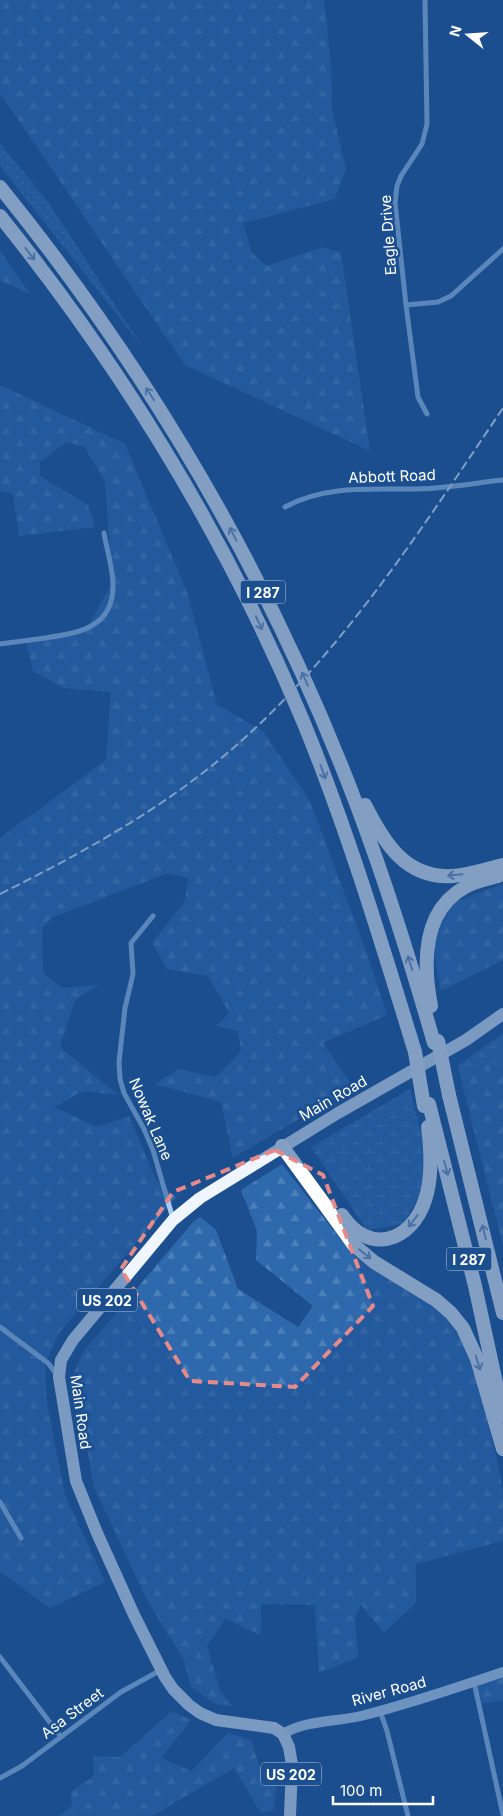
<svg xmlns="http://www.w3.org/2000/svg" width="503" height="1816" font-family="Inter,sans-serif">
<defs>
<pattern id="grass-dots" width="8" height="8" patternUnits="userSpaceOnUse" patternTransform="scale(1.25)"><rect width="8" height="8" fill="#2e69ad"/><path d="M2 2h.1M6 6h.1" fill="none" stroke="#4d80b9" stroke-width="1.8" stroke-linecap="round"/></pattern>
<pattern id="forest-firs" width="22" height="20" patternUnits="userSpaceOnUse" patternTransform="scale(1.25)"><rect width="22" height="20" fill="#2e69ad"/><path d="M5 1l3.5 6h-7zM16 11l3.5 6h-7z" fill="#4d80b9"/></pattern>
<pattern id="wetland-marsh" width="20" height="14" patternUnits="userSpaceOnUse" patternTransform="scale(1.25)"><rect width="20" height="14" fill="#2e69ad"/><path d="M1 5h8M5 5V1M11 12h8M15 12V8" fill="none" stroke="#4d80b9"/></pattern>
</defs>
<rect width="100%" height="100%" fill="#1b4f8f"/>
<polygon fill="url(#grass-dots)" points="0,143 48,202 141,345 0,166"/>
<g fill="url(#forest-firs)">
<polygon points="0,0 324,0 331,64 332,109 346,169 335,199 243,223 252,253 267,266 323,247 341,253 370,451 185,365 0,93"/>
<polygon points="0,251 30,294 0,280"/>
<polygon points="0,385 125,444 187,592 217,705 263,731 310,801 367,954 387,1015 323,1043 353,1087 233,1158 221,1102 155,1084 178,1069 216,1077 241,1051 238,1031 216,1026 229,1013 208,976 167,969 152,943 185,901 188,878 168,873 51,918 42,929 43,973 62,988 98,985 75,1000 60,1047 118,1095 83,1091 54,1107 97,1127 129,1116 156,1180 176,1197 59,1333 45,1365 47,1404 65,1495 105,1582 50,1608 0,1572 0,838 106,760 111,692 64,688 33,671 26,641 86,630 112,583 105,482 85,447 67,442 40,462 40,476 88,505 95,527 19,536 13,494 0,491"/>
<polygon points="503,884 503,960 441,991 432,942 452,903"/>
<polygon points="492,1064 503,1068 503,1246 459,1071"/>
<polygon points="282,1164 341,1240 358,1257 424,1299 445,1317 463,1340 474,1361 500,1473 503,1494 503,1541 416,1564 416,1602 384,1633 361,1605 355,1617 358,1658 319,1672 315,1605 261,1604 261,1635 225,1619 207,1646 220,1691 232,1706 216,1704 191,1687 184,1660 146,1598 93,1485 75,1370 83,1352 194,1221 200,1217 216,1230 238,1289 298,1327 313,1306 256,1260 257,1231 241,1190"/>
<polygon points="503,1670 503,1701 482,1703 475,1679"/>
<polygon points="172,1711 191,1720 161,1758 191,1771 228,1733 251,1740 263,1778 276,1782 274,1810 261,1813 234,1768 152,1816 59,1816 72,1806 71,1792 94,1776 93,1756 120,1757"/>
</g>
<g fill="url(#wetland-marsh)">
<polygon points="503,1033 503,1068 492,1064 459,1071 458,1066"/>
<polygon points="410,1089 426,1154 423,1191 403,1224 367,1230 311,1147"/>
</g>
<g fill="none" stroke-linecap="round" stroke-linejoin="round">
<g stroke="#a9c9ee" stroke-width="5">
<polyline points="425,0 427,124 422,144 401,176 397,186 395,203 406,305 418,397 427,414"/>
<polyline points="406,305 438,302 451,296 503,249"/>
<path d="M285,507C327,484 374,490 419,489C447,488 475,483 503,480"/>
<path d="M0,644C15,642 30,640 45,638C78,633 113,628 113,586C113,569 107,550 104,533"/>
<polyline points="153,916 131,943 133,974 125,1008 119,1062 120,1079 124,1093 144,1129 153,1150 173,1219"/>
<polyline points="0,1327 48,1363 57,1375"/>
<polyline points="0,1502 21,1538"/>
<polyline points="0,1657 61,1737"/>
<polyline points="474,1682 503,1815"/>
<polyline points="380,1711 387,1731 408,1816"/>
<polyline points="0,1778 22,1766 121,1692 161,1670"/>
</g>
<path stroke="#d6e6fa" stroke-width="10" d="M283,1734C306,1720 335,1722 361,1716C409,1704 456,1688 503,1672"/>
<polyline stroke="#f0f6ff" stroke-width="12" points="290,1816 292,1765 289,1747 283,1734 274,1728 216,1720 200,1713 189,1705 173,1689 165,1677 134,1615 97,1533 76,1481 59,1377 61,1360 73,1340 173,1220 200,1198 338,1113 466,1040 503,1014"/>
<g stroke="#fff" stroke-width="14">
<path d="M0,187C146,367 265,569 349,785C382,869 409,956 434,1043"/>
<path d="M0,216C123,369 227,539 303,721C347,828 381,941 415,1052"/>
<path d="M365,805C384,843 406,879 453,876C470,875 487,869 503,865"/>
<path d="M431,1006C423,964 422,911 465,887C475,881 487,879 498,876"/>
<polyline points="449,1095 503,1313"/>
<polyline points="429,1104 475,1286 503,1415"/>
<polyline points="282,1146 354,1245 374,1262 436,1300 451,1313 463,1328 477,1359 503,1449"/>
<path d="M342,1215C368,1255 411,1243 425,1200C433,1177 431,1150 428,1127"/>
</g>
<path stroke="#fff" stroke-width="2" stroke-dasharray="9 4" stroke-linecap="butt" d="M0,894C82,853 161,810 231,750C341,655 422,528 503,408"/>
<g stroke="#fff" stroke-width="14">
<polyline points="438,1041 449,1095"/>
<polyline points="415,1052 424,1106"/>
</g>
</g>
<defs><path id="oneway-shaft" d="M-6 0H5M1.5-3L5.5 0L1.5 3" fill="none" stroke-width="1.6" stroke-linecap="round" stroke-linejoin="round" transform="scale(1.25)"/></defs>
<g stroke="#829ec1">
<use href="#oneway-shaft" transform="translate(30 254) rotate(52)"/>
<use href="#oneway-shaft" transform="translate(150 394) rotate(-123)"/>
<use href="#oneway-shaft" transform="translate(233 534) rotate(-118)"/>
<use href="#oneway-shaft" transform="translate(259 623) rotate(65)"/>
<use href="#oneway-shaft" transform="translate(305 679) rotate(-114)"/>
<use href="#oneway-shaft" transform="translate(323 772) rotate(70)"/>
<use href="#oneway-shaft" transform="translate(455 875) rotate(175)"/>
<use href="#oneway-shaft" transform="translate(410 963) rotate(-107)"/>
<use href="#oneway-shaft" transform="translate(446 1168) rotate(75)"/>
<use href="#oneway-shaft" transform="translate(413 1221) rotate(128)"/>
<use href="#oneway-shaft" transform="translate(484 1232) rotate(-104)"/>
<use href="#oneway-shaft" transform="translate(365 1254) rotate(38)"/>
<use href="#oneway-shaft" transform="translate(478 1363) rotate(72)"/>
</g>
<path d="M0 0H503V1816H0ZM275,1150L323,1175L373,1306L295,1387L190,1381L121,1269L173,1192Z" fill="#1b4f8f" fill-opacity=".55" fill-rule="evenodd"/>
<path fill="none" stroke="#e88989" stroke-width="4" stroke-dasharray="10 6" stroke-linejoin="round" d="M275,1150L323,1175L373,1306L295,1387L190,1381L121,1269L173,1192Z"/>
<g text-anchor="middle" dominant-baseline="central" stroke-width="5" stroke-linejoin="round" paint-order="stroke">
<g fill="#1b4f8f" stroke="#bbcadd" stroke-width="1">
<rect x="240.5" y="580.5" width="45" height="23" rx="4"/>
<rect x="446.5" y="1247.5" width="45" height="23" rx="4"/>
<rect x="77" y="1288.5" width="60" height="23" rx="4"/>
<rect x="261" y="1762.5" width="60" height="23" rx="4"/>
</g>
<g font-size="14" font-weight="bold" fill="#fff">
<text x="263" y="592">I 287</text>
<text x="469" y="1259">I 287</text>
<text x="107" y="1300">US 202</text>
<text x="291" y="1774">US 202</text>
</g>
<g font-size="15" fill="#fff" stroke="#1b4f8f">
<text transform="translate(388 235) rotate(-94)">Eagle Drive</text>
<text transform="translate(392 476) rotate(-2)">Abbott Road</text>
<text transform="translate(333 1098) rotate(-30)">Main Road</text>
<text transform="translate(151 1119) rotate(67)">Nowak Lane</text>
<text transform="translate(81 1412) rotate(82)">Main Road</text>
<text transform="translate(389 1691) rotate(-15)">River Road</text>
<text transform="translate(72 1713) rotate(-37)">Asa Street</text>
</g>
</g>
<g transform="translate(468 35) rotate(287)" stroke="#1b4f8f" stroke-width="4" paint-order="stroke">
<path d="M0-4L9 19L0 12L-9 19Z" fill="#ffffff"/>
<text y="-8" font-size="14" font-weight="bold" text-anchor="middle" fill="#ffffff">N</text>
</g>
<path d="M333 1796v8h100v-8" fill="none" stroke="#ffffff" stroke-width="2.5"/>
<text x="340" y="1796" font-size="15" fill="#ffffff" stroke="#1b4f8f" stroke-width="4" paint-order="stroke">100 m</text>
</svg>
